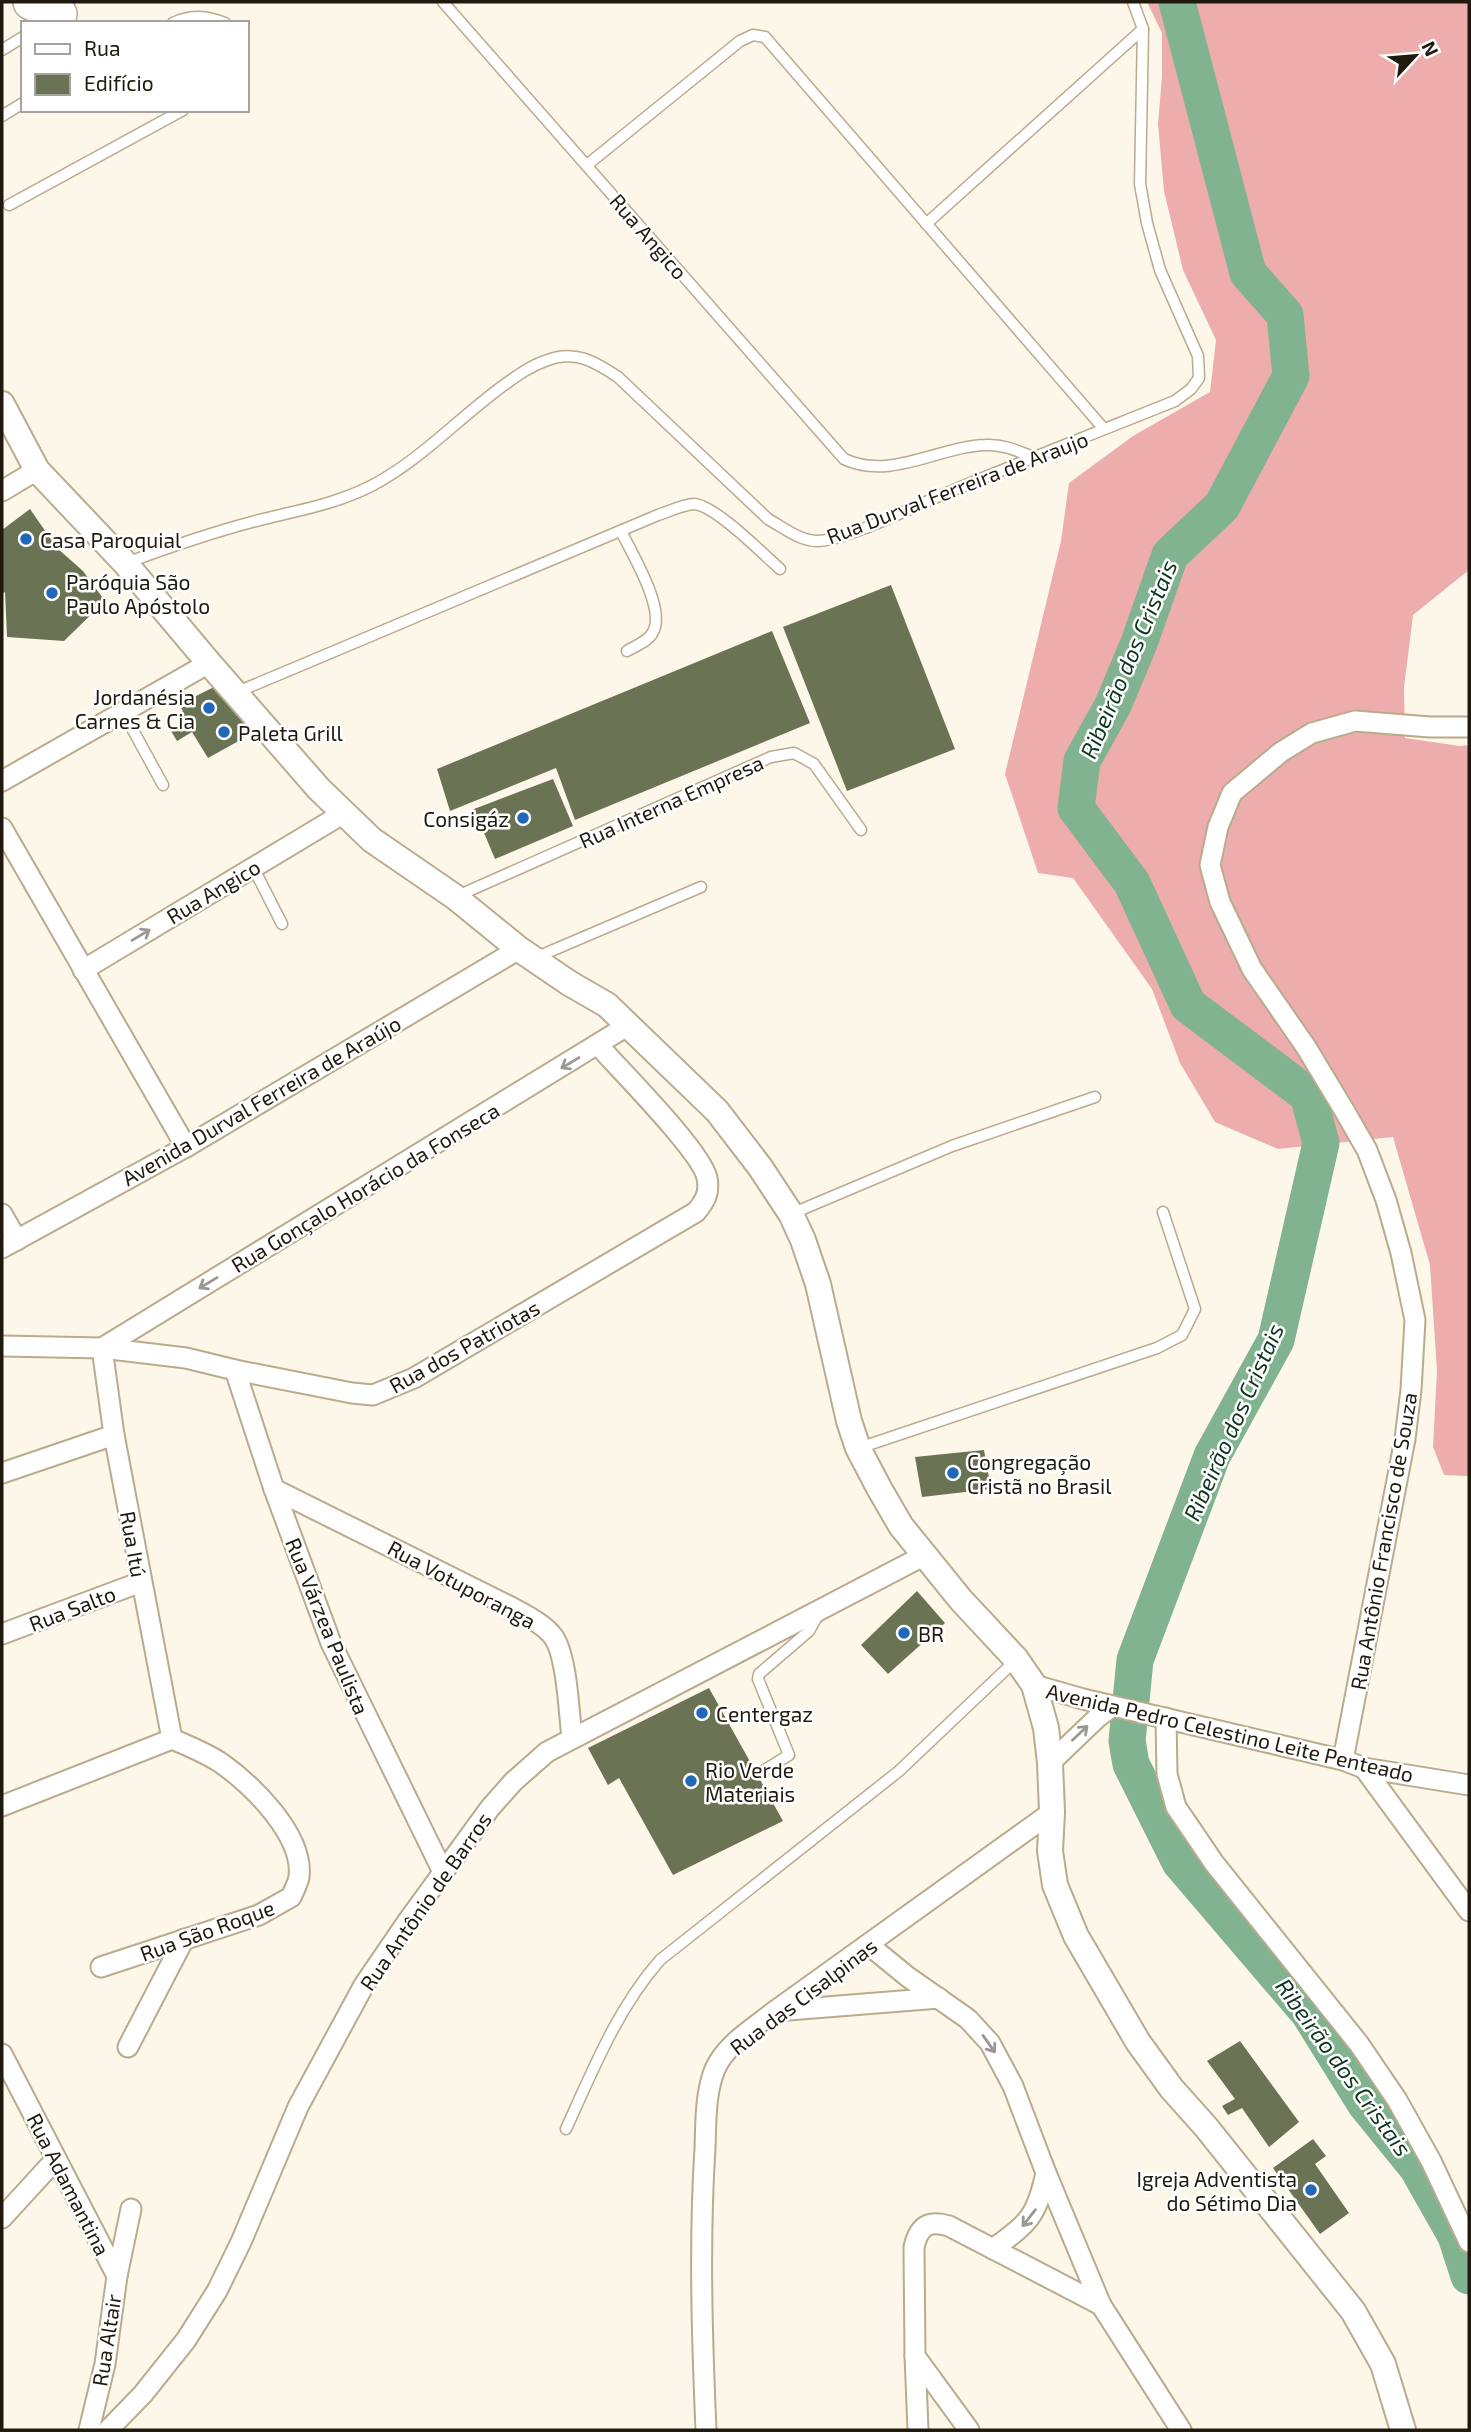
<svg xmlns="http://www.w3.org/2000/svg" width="1471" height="2432" font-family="'Exo 2',sans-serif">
<rect width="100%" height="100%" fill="#fdf7ea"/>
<polygon fill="#ecadac" points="1147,2 1469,2 1469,570 1413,615 1404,687 1405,738 1460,746 1469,745 1469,1476 1444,1475 1433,1447 1437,1371 1430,1265 1393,1137 1278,1149 1215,1122 1180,1063 1152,989 1073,878 1038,873 1005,774 1061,541 1069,483 1133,436 1210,392 1216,340 1183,270 1164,191 1158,124 1162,77 1162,33"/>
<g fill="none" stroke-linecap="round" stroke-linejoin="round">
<polyline stroke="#81b390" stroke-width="37" points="1177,2 1248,273 1285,315 1291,376 1222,506 1170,555 1139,643 1113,705 1082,761 1076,808 1132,883 1188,1005 1308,1095 1321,1143 1276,1340 1212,1456 1135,1660 1127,1741 1131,1764 1180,1862 1309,2013 1365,2103 1417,2167 1456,2236 1469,2276"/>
</g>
<g fill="#6a7354">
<polygon points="30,509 57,548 83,571 105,601 64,641 7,637 5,592 2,594 2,530"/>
<polygon points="891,585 955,749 847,791 783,627"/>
<polygon points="772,631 810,723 575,820 556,768 450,811 437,769"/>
<polygon points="218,685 253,733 208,758 192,732 177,741 171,731 183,724 177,715 183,711 181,708 190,702 188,700"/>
<polygon points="553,779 573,826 495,859 474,809"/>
<polygon points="984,1450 991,1489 922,1497 915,1457"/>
<polygon points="917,1591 945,1623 888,1674 861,1645"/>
<polygon points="709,1688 783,1821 673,1875 619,1778 608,1785 588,1748"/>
<polygon points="1240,2041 1299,2122 1269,2147 1242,2108 1228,2115 1222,2106 1235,2099 1207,2061"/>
<polygon points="1313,2139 1326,2156 1315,2164 1349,2213 1320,2234 1273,2168"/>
</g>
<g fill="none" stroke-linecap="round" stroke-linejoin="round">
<g stroke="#b9ab8c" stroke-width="13">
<g id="service">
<path d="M443,2L844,459C891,481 939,446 986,445C1003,444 1018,451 1033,457"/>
<path d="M173,23C191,14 207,16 225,23"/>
<polyline points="2,50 23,37"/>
<polyline points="2,116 23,103"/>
<polyline points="587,165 740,41 753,35 765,37 1104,429"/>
<polyline points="9,205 183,110"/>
<polyline points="926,224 1143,29"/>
<path d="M621,531C632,554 666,609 653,632C649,641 635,646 627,651"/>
<path d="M126,563C167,548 210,533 252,522C293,511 335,505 373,485C420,460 457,420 500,388C514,378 528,367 545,361C574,349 594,361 618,377L768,519C782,527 800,541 817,541C844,541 909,509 937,497C1016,464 1095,433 1175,401L1191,389L1199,378L1198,356L1160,270L1147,223L1140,184L1143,29L1133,2"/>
<path d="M235,693L658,515C668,512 684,504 694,504C715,505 764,555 780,569"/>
<polyline points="123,712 163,785"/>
<polyline points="253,867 282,924"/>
<polyline points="455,897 771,757 794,753 814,764 861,830"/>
<polyline points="537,957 701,887"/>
<polyline points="791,1214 952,1146 1095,1097"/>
<polyline points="859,1448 1157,1348 1182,1335 1195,1309 1163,1212"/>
<polyline points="763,1771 789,1755 758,1679 759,1674 809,1631 818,1615"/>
<path d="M566,2129C593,2070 617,2009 660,1960L899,1771L1016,1660"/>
</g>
</g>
<g stroke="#b9ab8c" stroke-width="23">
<g id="minor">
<polyline points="2,491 37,470"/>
<polyline points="2,781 209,663"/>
<polyline points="2,828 186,1147"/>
<polyline points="83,970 344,813"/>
<polyline points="2,1214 17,1240"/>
<polyline points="2,1248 186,1147 519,949"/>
<path d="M2,1346L102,1348L186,1358L235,1370L352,1393L373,1395L414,1378L696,1212C705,1201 710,1193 707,1178C702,1152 620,1070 598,1045"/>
<polyline points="102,1348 627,1026"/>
<polyline points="102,1348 114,1435 172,1739"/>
<polyline points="235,1370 274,1489 331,1643 443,1872"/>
<polyline points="2,1473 114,1435"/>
<path d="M274,1489L511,1607C525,1615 542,1623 552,1635C567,1652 569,1714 572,1738"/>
<polyline points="2,1634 141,1582"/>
<polyline points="1034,1685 1083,1699 1343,1760 1364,1768 1469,1785"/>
<polyline points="1166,1718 1167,1774 1176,1807 1214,1863 1359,2044 1397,2100 1431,2161 1469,2242"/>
<polyline points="1343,1760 1405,1439 1411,1390 1415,1320 1401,1253 1386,1200 1367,1150 1344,1110 1306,1047 1252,969 1220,902 1210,865 1218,827 1232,793 1281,752 1312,733 1355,721 1430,727 1469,727"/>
<polyline points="1050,1763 1098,1717 1113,1706"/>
<polyline points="1364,1768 1469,1911"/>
<path d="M2,1806L172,1739C189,1746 206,1753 221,1763C252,1785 304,1835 299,1877C298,1883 294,1891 291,1897L259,1915L101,1967"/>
<polyline points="870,1946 908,1977 968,2019 990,2043 1013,2086 1046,2173 1101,2305 1181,2430"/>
<polyline points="776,2011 939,1998"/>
<polyline points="128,2047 184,1939"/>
<polyline points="2,2054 117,2276"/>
<polyline points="2,2218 56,2159"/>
<path d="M993,2249C1029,2222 1036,2218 1046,2173"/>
<polyline points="915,2356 969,2430"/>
<polyline points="89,2430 105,2364 117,2276 131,2209"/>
<polyline points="108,2430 143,2394 186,2340 217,2291 241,2242 298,2107 364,1985 407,1922 490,1808 514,1781 547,1752 925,1555"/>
<path d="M706,2430C702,2337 699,2242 705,2148C706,2123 705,2093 715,2069C726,2044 754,2028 775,2011L1052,1812"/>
<path d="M918,2430L915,2355L914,2247C919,2226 928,2220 949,2226L1101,2305"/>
</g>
</g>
<g stroke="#b9ab8c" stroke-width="28">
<polyline id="tertiary" points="2,404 37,470 125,563 209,663 319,789 372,840 455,897 519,949 569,983 607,1005 717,1111 760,1167 791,1214 803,1240 818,1284 849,1421 858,1448 879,1488 901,1526 961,1600 1016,1659 1034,1685 1046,1728 1050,1763 1052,1812 1050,1851 1055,1885 1076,1936 1138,2042 1172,2089 1206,2127 1353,2311 1383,2364 1403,2430"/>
</g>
<g stroke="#b9ab8c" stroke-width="38">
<polyline id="motorway" points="31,2 59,14"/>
</g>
<use href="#service" stroke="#fff" stroke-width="10"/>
<use href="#minor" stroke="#fff" stroke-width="19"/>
<use href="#tertiary" stroke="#fff" stroke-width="24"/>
<use href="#motorway" stroke="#fff" stroke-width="35"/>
</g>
<defs><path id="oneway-shaft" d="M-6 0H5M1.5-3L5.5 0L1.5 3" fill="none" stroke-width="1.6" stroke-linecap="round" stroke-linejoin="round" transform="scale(1.75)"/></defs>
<g stroke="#9b9893">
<use href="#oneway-shaft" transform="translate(141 935) rotate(-31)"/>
<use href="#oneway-shaft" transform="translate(570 1063) rotate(149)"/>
<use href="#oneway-shaft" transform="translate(208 1283) rotate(149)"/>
<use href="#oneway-shaft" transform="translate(1080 1733) rotate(-43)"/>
<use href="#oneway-shaft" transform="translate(989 2044) rotate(55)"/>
<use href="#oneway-shaft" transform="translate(1029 2218) rotate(128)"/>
</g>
<g fill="#2168b8" stroke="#fff" stroke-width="2.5">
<circle cx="26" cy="539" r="7"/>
<circle cx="52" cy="593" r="7"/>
<circle cx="209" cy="708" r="7"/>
<circle cx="224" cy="732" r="7"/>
<circle cx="523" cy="818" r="7"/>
<circle cx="953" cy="1473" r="7"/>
<circle cx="904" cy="1633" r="7"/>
<circle cx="702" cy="1713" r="7"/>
<circle cx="691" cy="1781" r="7"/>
<circle cx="1311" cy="2190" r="7"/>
</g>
<g text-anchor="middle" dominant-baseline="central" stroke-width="5" stroke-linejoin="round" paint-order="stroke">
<g font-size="21" fill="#201a0e" stroke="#fff">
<text transform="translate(649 236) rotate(49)">Rua Angico</text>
<text transform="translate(957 487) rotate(-21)">Rua Durval Ferreira de Araujo</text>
<text transform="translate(671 801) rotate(-24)">Rua Interna Empresa</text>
<text transform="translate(213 891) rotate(-31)">Rua Angico</text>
<text transform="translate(261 1100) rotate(-30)">Avenida Durval Ferreira de Araújo</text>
<text transform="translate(365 1187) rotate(-31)">Rua Gonçalo Horácio da Fonseca</text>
<text transform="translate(464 1346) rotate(-29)">Rua dos Patriotas</text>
<text transform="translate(1383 1541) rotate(-80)">Rua Antônio Francisco de Souza</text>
<text transform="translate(134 1544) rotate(80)">Rua Itú</text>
<text transform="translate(462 1584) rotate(28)">Rua Votuporanga</text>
<text transform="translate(72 1608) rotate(-21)">Rua Salto</text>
<text transform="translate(328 1626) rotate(68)">Rua Várzea Paulista</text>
<text transform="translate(1230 1732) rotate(13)">Avenida Pedro Celestino Leite Penteado</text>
<text transform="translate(425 1901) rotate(-55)">Rua Antônio de Barros</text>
<text transform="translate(207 1930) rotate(-20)">Rua São Roque</text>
<text transform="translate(803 1996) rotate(-37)">Rua das Cisalpinas</text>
<text transform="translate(69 2184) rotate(63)">Rua Adamantina</text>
<text transform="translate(106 2340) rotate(-81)">Rua Altair</text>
</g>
<g font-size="21" fill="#201a0e" stroke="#fff" text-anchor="start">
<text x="40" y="539">Casa Paroquial</text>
<text x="66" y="581">Paróquia São<tspan x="66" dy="24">Paulo Apóstolo</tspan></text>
<text x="195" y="696" text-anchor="end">Jordanésia<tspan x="195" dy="24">Carnes &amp; Cia</tspan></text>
<text x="238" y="732">Paleta Grill</text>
<text x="509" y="818" text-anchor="end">Consigáz</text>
<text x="967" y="1461">Congregação<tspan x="967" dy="24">Cristã no Brasil</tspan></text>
<text x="918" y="1633">BR</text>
<text x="716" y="1713">Centergaz</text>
<text x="705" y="1769">Rio Verde<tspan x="705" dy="24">Materiais</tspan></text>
<text x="1297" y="2178" text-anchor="end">Igreja Adventista<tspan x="1297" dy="24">do Sétimo Dia</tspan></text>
</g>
<g font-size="23" font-style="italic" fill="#0e361f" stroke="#fff">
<text transform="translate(1128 659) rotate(-67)">Ribeirão dos Cristais</text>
<text transform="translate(1233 1422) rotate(-66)">Ribeirão dos Cristais</text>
<text transform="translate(1344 2067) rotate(54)">Ribeirão dos Cristais</text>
</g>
</g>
<rect width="1471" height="2432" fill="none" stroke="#201a0e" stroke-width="7"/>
<rect x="21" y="21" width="228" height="91" fill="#ffffff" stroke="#a6a39f" stroke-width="2"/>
<rect x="35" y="44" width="35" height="10" fill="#ffffff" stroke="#a6a39f" stroke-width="2"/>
<text x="84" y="56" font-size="21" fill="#201a0e">Rua</text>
<rect x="35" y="74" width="35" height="21" fill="#6a7354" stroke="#a6a39f" stroke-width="2"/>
<text x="84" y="91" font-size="21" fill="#201a0e">Edifício</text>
<g transform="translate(1415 56) rotate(64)" stroke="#ffffff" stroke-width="5" paint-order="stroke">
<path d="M0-5L12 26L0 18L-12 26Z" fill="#201a0e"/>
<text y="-10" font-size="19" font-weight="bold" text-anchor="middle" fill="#201a0e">N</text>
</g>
</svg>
